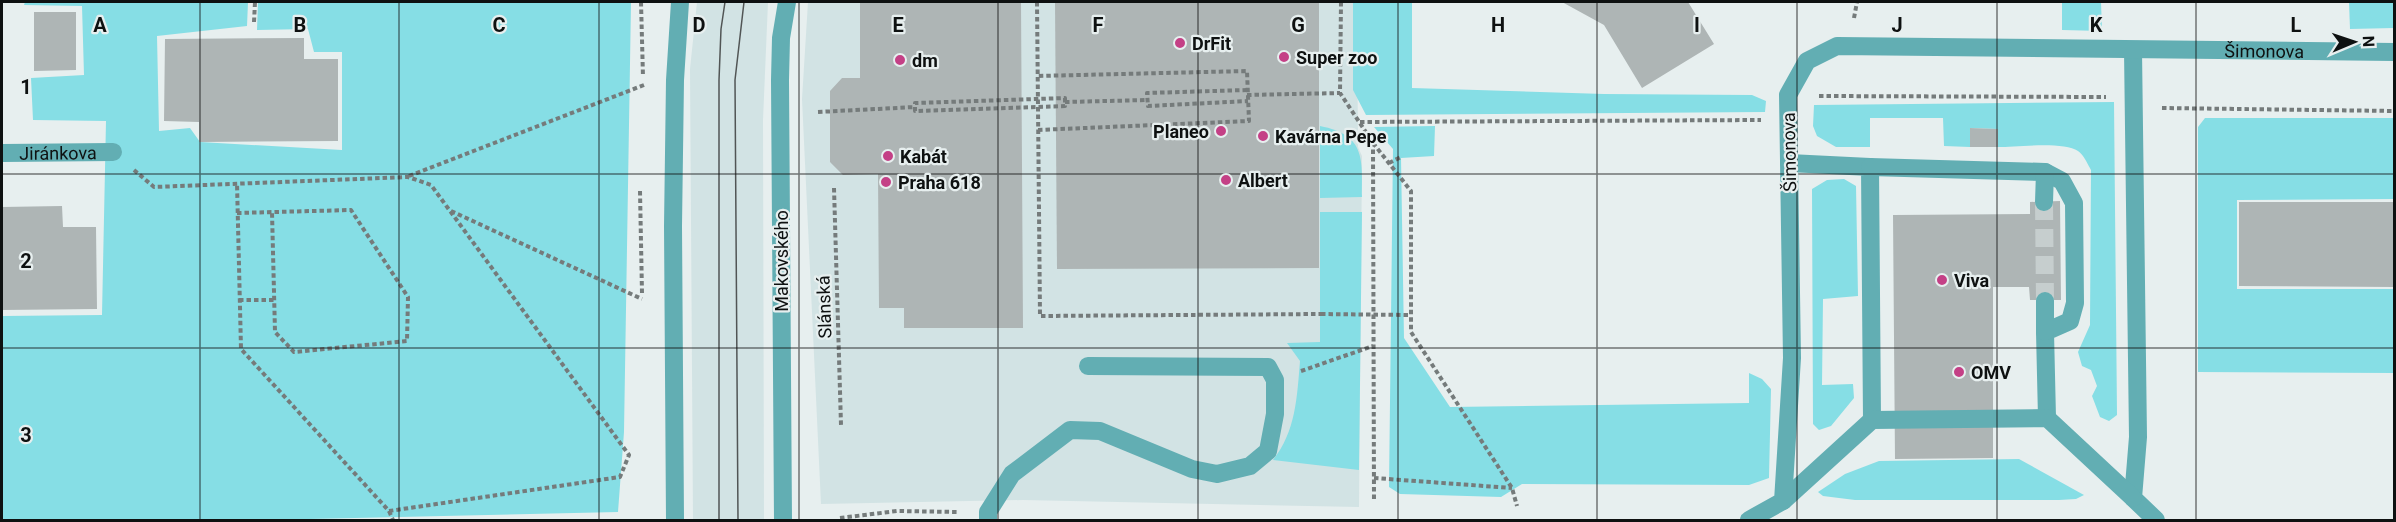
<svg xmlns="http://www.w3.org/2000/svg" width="2396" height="522" font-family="Roboto,sans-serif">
<rect width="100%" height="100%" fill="#e7efef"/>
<g fill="#d2e3e4">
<polygon points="697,2 768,2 763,120 764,520 693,520 690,69"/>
<polygon points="808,2 1357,2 1358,147 1362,156 1359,507 1023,500 821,504 802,99"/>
</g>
<g fill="#86dee5">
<polygon points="25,2 248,2 247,26 157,36 159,131 190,128 200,142 342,150 342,52 314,52 308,29 257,30 258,2 631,2 624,432 618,512 266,520 2,520 2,316 102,315 106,121 33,120 31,78 84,75 82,6 24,5"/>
<polygon points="1353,2 1412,2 1412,88 1604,94 1752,95 1766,101 1765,112 1366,115 1353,90"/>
<polygon points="2062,2 2101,2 2102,31 2062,30"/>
<polygon points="2349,2 2394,2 2394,28 2350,29"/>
<path d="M2114,102L2117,415L2109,421L2100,417L2092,396L2097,386L2091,370L2082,366L2078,352L2090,325L2091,170C2087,163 2084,155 2078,151C2064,141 2016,147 1998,147V129L1970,128V147L1944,146L1943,118H1870V147H1836L1817,136L1813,126L1814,105Z"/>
<polygon points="2205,118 2394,118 2394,199 2237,200 2237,289 2394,289 2394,373 2198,372 2198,127"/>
<path d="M1320,126C1366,135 1362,159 1362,197L1320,198Z"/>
<polygon points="1435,126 1434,156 1401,158 1404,338 1450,407 1749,403 1749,373 1762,379 1771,389 1769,478 1749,485 1522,484 1501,497 1400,494 1389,487 1393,149 1374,127"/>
<polygon points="1844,179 1856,186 1858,296 1823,299 1822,385 1853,384 1854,398 1831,426 1819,430 1813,424 1812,189 1827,180"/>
<path d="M1320,212H1362L1359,470L1273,460C1296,431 1297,397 1300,361L1287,343L1320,342Z"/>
<polygon points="2019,459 2084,495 2076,499 2059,500 1855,500 1823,496 1818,492 1845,474 1879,461"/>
</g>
<g fill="#aeb5b5">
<polygon points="860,2 1021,2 1023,328 904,328 904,308 879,308 878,174 843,175 830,162 830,91 842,78 860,78"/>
<polygon points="1055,2 1319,2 1319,268 1057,269"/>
<polygon points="1562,2 1688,2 1714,44 1642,88 1604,25"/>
<polygon points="34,12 76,12 76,70 34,71"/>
<polygon points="304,38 304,59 338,59 338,141 199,142 199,122 164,121 165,39"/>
<polygon points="1970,128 1998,129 1998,147 1970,147"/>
<polygon points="2060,201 2061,300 2030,300 2029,287 1993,287 1993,458 1895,459 1893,215 2030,214 2030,202"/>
<polygon points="2239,202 2394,202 2394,287 2239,286"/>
<polygon points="62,206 63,227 96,227 97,309 2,310 2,207"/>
</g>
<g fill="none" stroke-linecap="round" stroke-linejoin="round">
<polyline stroke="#c6cece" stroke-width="18" stroke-dasharray="18 9" stroke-linecap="butt" points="2044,202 2045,301"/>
<g stroke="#757b7b" stroke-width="4" stroke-dasharray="4.5 3" stroke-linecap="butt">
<polyline points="641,2 643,77"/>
<polyline points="1037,2 1040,316 1321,314"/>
<polyline points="1341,2 1340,93 1373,143 1374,501"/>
<polyline points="1854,18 1857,2"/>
<polyline points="254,22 255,2"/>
<polyline points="1247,90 1147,93 1148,106 1248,101"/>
<polyline points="1247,95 1340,93"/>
<polyline points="1819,96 2106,97"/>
<polygon points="1065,98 1065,106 915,111 915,103"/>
<polyline points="1065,102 1148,100"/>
<polyline points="2162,108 2394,111"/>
<polyline points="818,112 915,107"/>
<polyline points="1360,122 1761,120"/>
<polyline points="1038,130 1249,121 1247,71 1038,76"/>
<polyline points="1373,143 1411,191 1411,332 1512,488 1517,506"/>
<polyline points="1389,163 1401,157"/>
<polyline points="134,170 154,187 408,177 431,185 629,455 620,477 389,511 241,349 237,183"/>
<polyline points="409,176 644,85"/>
<polyline points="834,188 841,425"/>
<polyline points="640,191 642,293"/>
<polyline points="451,211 642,299"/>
<polyline points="237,213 351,210 408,297 407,341 294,352 275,332 272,212"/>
<polyline points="239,300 274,300"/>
<polyline points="1301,371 1373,346"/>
<polyline points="1374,478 1512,488"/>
<polyline points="389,511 393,520"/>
<polyline points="840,518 897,511 959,512"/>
</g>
<g stroke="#62aeb3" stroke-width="18">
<polyline points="2133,50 2138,437 2133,498 2156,520"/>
<path id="s1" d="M2,153L113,152"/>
<polyline points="1789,163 1870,167 1872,420"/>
<polyline points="1870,167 2045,172 2062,181 2074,203 2075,303 2070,321 2045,332 2047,418"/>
<polyline points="2044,202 2045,172"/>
<polyline points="2045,301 2045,332"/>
<polyline points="1783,501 1872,420 2047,418 2133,498"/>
<polyline points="675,520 673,226 675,80 680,2"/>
<polyline points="783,520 780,80 781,38 787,2"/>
<polyline points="988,520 988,512 1012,474 1070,430 1100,431 1192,469 1217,474 1250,466 1268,451 1275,414 1275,380 1268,367 1088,366"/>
<path id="s2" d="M1749,520L1783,501L1792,358L1788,95L1807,61L1837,46L2394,52"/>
</g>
<g stroke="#515555" stroke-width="1.5">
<polyline points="719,520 719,80 721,29 725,2"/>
<polyline points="738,520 735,80 744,2"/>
</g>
<polyline stroke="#757b7b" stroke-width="4" stroke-dasharray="4.5 3" stroke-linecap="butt" points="1321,314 1411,315"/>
</g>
<path fill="none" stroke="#0e1111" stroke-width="1.5" stroke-opacity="0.55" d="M200,2V520M399,2V520M599,2V520M799,2V520M998,2V520M1198,2V520M1398,2V520M1597,2V520M1797,2V520M1997,2V520M2196,2V520M2,174H2394M2,348H2394"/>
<g fill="#c44086" stroke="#e7efef" stroke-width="2">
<circle cx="1180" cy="43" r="6"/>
<circle cx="1284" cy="57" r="6"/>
<circle cx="900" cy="60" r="6"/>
<circle cx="1221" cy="131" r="6"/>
<circle cx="1263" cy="136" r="6"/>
<circle cx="888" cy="156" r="6"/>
<circle cx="1226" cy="180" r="6"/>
<circle cx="886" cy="182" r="6"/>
<circle cx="1942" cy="280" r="6"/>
<circle cx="1959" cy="372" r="6"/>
</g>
<g text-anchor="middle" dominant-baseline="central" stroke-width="4.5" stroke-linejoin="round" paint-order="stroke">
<g font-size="18" font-weight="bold" fill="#0e1111" stroke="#e7efef" text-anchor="start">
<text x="1192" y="43">DrFit</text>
<text x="1296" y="57">Super zoo</text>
<text x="912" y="60">dm</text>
<text x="1209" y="131" text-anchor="end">Planeo</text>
<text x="1275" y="136">Kavárna Pepe</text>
<text x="900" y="156">Kabát</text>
<text x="1238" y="180">Albert</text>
<text x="898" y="182">Praha 618</text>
<text x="1954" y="280">Viva</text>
<text x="1971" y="372">OMV</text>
</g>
<g font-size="18" fill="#0e1111" stroke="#e7efef">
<text stroke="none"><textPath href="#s2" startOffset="945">Šimonova</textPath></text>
<text transform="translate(1789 152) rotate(-91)">Šimonova</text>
<text stroke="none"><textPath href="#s1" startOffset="56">Jiránkova</textPath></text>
<text transform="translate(781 261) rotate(-90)">Makovského</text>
<text transform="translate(824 307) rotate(-92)">Slánská</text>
</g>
</g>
<g font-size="20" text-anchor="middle" font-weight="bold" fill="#0e1111" stroke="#e7efef" stroke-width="4.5" stroke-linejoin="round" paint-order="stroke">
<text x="100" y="32">A</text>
<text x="300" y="32">B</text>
<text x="499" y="32">C</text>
<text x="699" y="32">D</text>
<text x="898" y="32">E</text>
<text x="1098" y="32">F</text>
<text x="1298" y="32">G</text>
<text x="1498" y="32">H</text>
<text x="1697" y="32">I</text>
<text x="1897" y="32">J</text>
<text x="2096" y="32">K</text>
<text x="2296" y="32">L</text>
<text x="26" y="94">1</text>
<text x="26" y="268">2</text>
<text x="26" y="442">3</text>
</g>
<rect width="2396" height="522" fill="none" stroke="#0e1111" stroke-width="6"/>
<g transform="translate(2354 42) rotate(88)" stroke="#e7efef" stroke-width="4.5" paint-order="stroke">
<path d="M0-4.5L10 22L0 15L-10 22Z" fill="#0e1111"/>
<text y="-9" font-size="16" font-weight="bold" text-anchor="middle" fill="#0e1111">N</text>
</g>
</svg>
